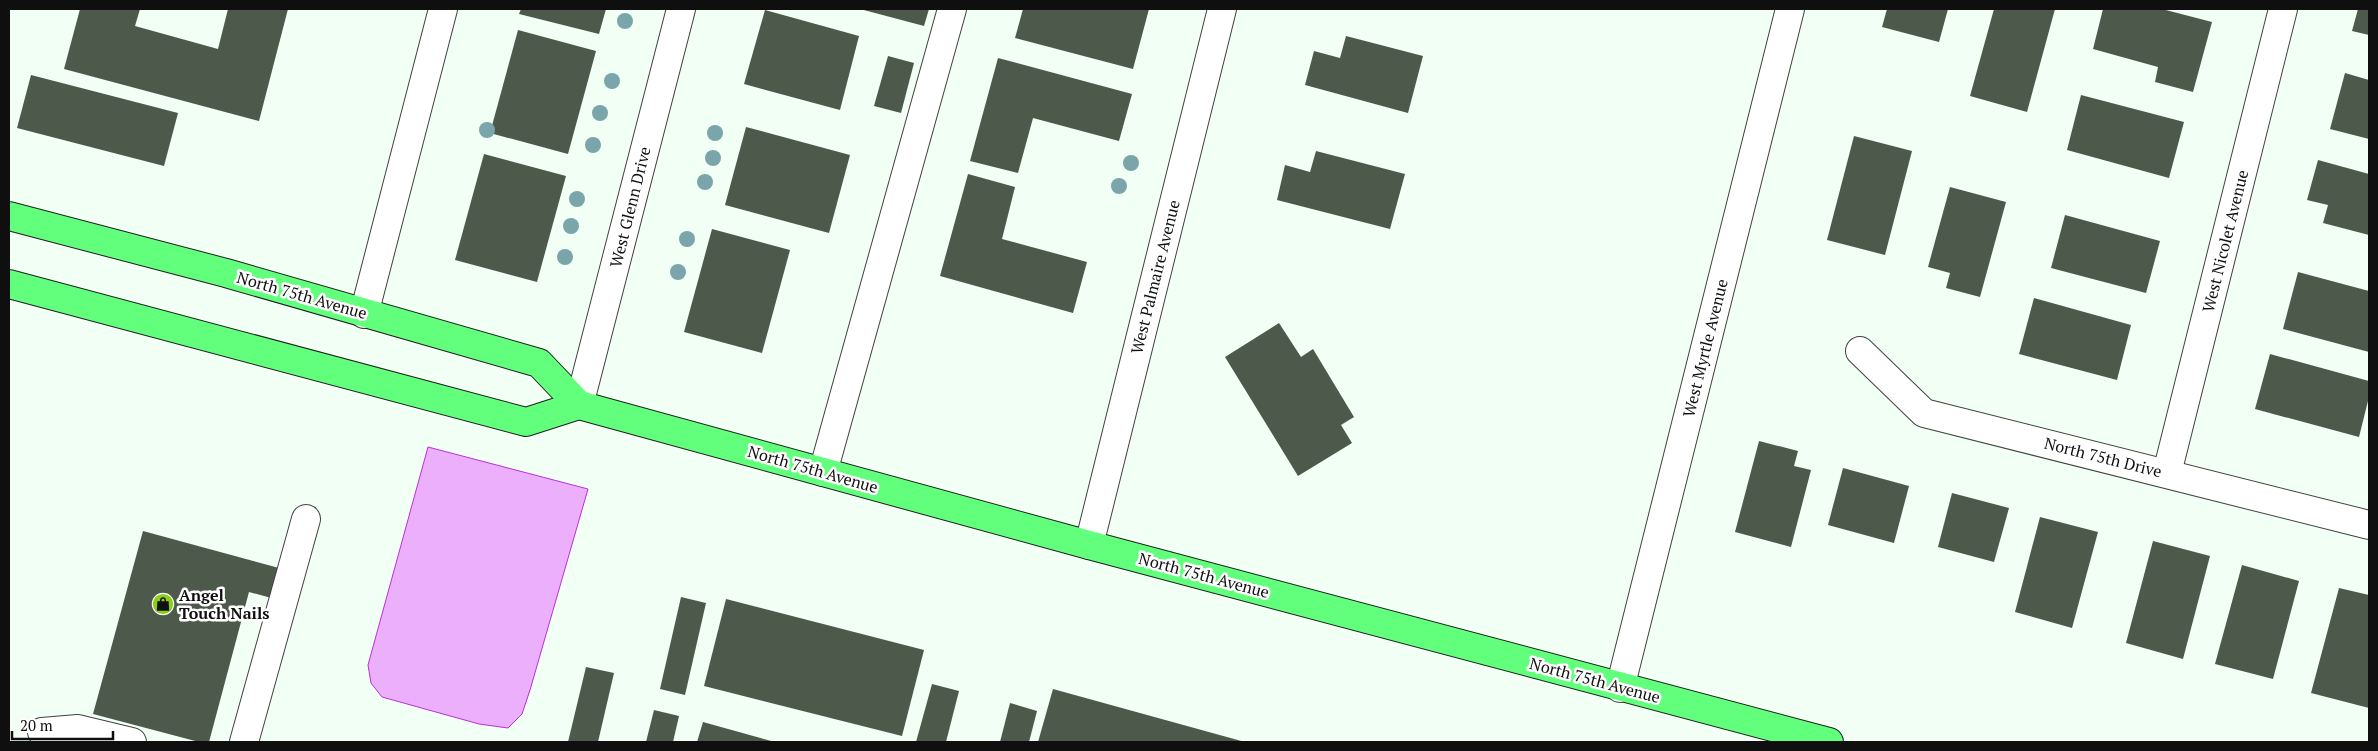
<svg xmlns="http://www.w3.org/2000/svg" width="2378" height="751" font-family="'PT Serif',serif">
<rect width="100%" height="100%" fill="#f1fff4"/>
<polygon fill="#ecaffc" stroke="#bb2fdb" points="428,447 588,489 530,690 522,714 508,728 479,724 382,697 371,683 368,665"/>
<g fill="#4d594a">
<polygon points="80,9 140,9 135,26 218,49 228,9 288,9 259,121 64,69"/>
<polygon points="521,9 606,9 599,34 519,14"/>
<polygon points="860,9 929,9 924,26"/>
<polygon points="1023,9 1149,9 1133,69 1015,38"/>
<polygon points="1887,9 1948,9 1939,42 1882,27"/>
<polygon points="1994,9 2055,9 2027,112 1970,96"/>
<polygon points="2103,9 2162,9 2212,22 2193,92 2155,82 2158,67 2093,49"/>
<polygon points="2358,9 2369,9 2369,35 2352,31"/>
<polygon points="765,10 859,36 840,110 744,84"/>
<polygon points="518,30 596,51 568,154 490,133"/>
<polygon points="1346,36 1423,56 1408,113 1305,85 1314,51 1340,58"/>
<polygon points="888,56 914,63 901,113 874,106"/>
<polygon points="998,58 1132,94 1119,141 1033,118 1018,173 970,161"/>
<polygon points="2345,73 2369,80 2369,139 2330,129"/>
<polygon points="31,75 178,113 164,166 17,128"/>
<polygon points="2081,95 2184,122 2169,178 2067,150"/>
<polygon points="746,127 850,155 829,233 725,205"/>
<polygon points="1854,136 1912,151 1885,255 1827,240"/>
<polygon points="1316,151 1405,174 1390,229 1277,200 1285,165 1310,172"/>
<polygon points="484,154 566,176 537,282 455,260"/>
<polygon points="2318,160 2369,174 2369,235 2323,223 2328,205 2307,200"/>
<polygon points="968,174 1015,187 1002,239 1087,262 1073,313 940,276"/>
<polygon points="1950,187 2006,202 1980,297 1946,288 1950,273 1928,267"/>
<polygon points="2065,215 2160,241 2146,293 2051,268"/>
<polygon points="712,229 790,250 762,353 684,332"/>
<polygon points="2298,272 2369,291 2369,352 2283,329"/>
<polygon points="2034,298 2131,325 2117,380 2019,354"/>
<polygon points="1279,323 1301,357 1313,349 1354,417 1341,425 1352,443 1298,476 1225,357"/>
<polygon points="2270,354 2369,381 2369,397 2359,437 2255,409"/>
<polygon points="1759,441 1798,451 1794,466 1811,470 1791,547 1735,532"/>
<polygon points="1843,468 1909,486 1894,543 1828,525"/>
<polygon points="1952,493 2009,508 1994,562 1938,547"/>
<polygon points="2040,517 2098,532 2072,628 2015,612"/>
<polygon points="143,531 305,575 297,605 249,592 209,742 199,742 93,714"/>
<polygon points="2153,541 2210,556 2183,659 2126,643"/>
<polygon points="2242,565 2299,581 2273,679 2215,664"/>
<polygon points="2339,588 2369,595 2369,708 2311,693"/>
<polygon points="681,597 706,603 685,695 660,689"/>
<polygon points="726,599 924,650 902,736 704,686"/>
<polygon points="586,667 614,673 598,742 568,742"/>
<polygon points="932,684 959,691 946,742 916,742"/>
<polygon points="1053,689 1245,742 1038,742"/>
<polygon points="1010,703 1037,711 1029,742 1000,742"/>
<polygon points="654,710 679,716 673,742 646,742"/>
<polygon points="703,722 775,742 697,742"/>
</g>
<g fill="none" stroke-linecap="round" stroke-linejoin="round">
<g stroke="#424242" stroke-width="30">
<g id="minor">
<polyline points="364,314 443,9"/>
<polyline points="1860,351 1924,413 2369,525"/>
<polyline points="579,405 681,9"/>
<polyline points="823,472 952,9"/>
<polyline points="2167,473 2283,9"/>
<polyline points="1089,545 1222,9"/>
<polyline points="1620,688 1790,9"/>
<polyline points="42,732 78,729 132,742"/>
<polyline points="244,742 306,519"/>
</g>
</g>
<g stroke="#202020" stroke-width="30">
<g id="major">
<polyline points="9,216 226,273 539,363 579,405 1089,545 1829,742"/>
<polyline points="9,284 526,422 579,405"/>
</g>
</g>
<use href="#minor" stroke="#fff" stroke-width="28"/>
<use href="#major" stroke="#61ff7c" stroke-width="28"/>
</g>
<g fill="#7aa5aa">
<circle cx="625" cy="21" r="8"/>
<circle cx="612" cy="81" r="8"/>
<circle cx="600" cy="113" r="8"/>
<circle cx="487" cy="130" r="8"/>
<circle cx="715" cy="133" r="8"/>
<circle cx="593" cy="145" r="8"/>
<circle cx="713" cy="158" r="8"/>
<circle cx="1131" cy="163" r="8"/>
<circle cx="705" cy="182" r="8"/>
<circle cx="1119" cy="186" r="8"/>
<circle cx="577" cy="199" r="8"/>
<circle cx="571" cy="226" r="8"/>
<circle cx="687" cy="239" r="8"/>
<circle cx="565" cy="257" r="8"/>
<circle cx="678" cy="272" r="8"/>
</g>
<defs>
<g id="shop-disc" transform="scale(1.125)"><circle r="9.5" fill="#8ace18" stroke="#fff"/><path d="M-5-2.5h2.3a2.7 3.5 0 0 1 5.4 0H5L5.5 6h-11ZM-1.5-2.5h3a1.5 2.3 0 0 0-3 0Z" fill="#111"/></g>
</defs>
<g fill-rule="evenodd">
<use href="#shop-disc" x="163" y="604"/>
</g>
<g text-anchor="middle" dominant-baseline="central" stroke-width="5" stroke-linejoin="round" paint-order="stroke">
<g font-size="16" fill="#0f0f0f" stroke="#fff">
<text transform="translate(630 207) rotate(-76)">West Glenn Drive</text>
<text transform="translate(2225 241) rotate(-76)">West Nicolet Avenue</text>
<text transform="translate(1155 277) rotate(-76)">West Palmaire Avenue</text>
<text transform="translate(302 295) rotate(16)">North 75th Avenue</text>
<text transform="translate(1705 348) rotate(-76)">West Myrtle Avenue</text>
<text transform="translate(2103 457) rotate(14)">North 75th Drive</text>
<text transform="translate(813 469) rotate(16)">North 75th Avenue</text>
<text transform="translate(1204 575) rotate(15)">North 75th Avenue</text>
<text transform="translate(1595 680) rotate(15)">North 75th Avenue</text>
</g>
<g font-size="16" font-weight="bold" fill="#0f0f0f" stroke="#fff" text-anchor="start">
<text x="179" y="595">Angel<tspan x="179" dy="18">Touch Nails</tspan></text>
</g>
</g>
<rect width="2378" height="751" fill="none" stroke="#0f0f0f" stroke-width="20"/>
<path d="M12 731v8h101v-8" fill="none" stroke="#0f0f0f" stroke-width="2.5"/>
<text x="20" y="731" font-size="15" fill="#0f0f0f" stroke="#ffffff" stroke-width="4" paint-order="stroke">20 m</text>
</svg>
